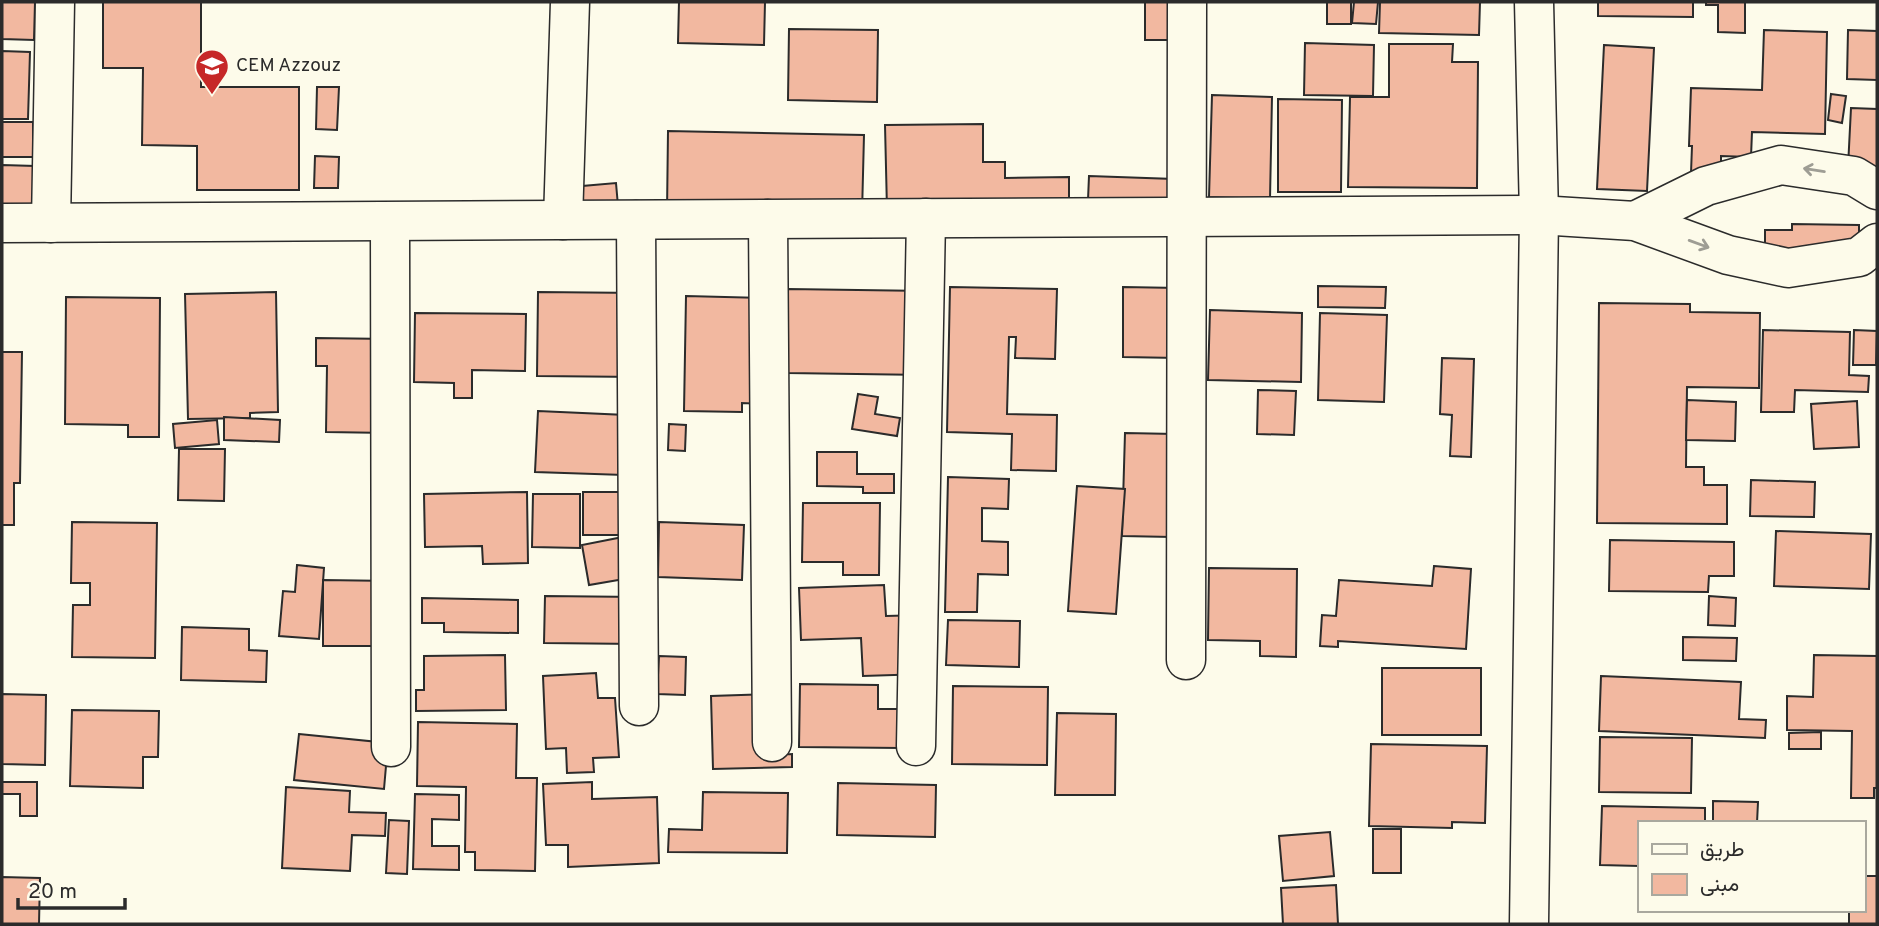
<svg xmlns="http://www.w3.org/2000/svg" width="1879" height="926" font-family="Overpass,Vazirmatn,sans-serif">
<rect width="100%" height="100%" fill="#fdfbea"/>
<g fill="#f2b8a0" stroke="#2b2b2b" stroke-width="2">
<polygon points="2,2 35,2 34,40 2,39"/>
<polygon points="103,2 201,2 201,87 299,87 299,190 197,190 197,146 142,145 143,68 103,68"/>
<polygon points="679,2 765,2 764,45 678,43"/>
<rect x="1145" y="2" width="30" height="38"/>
<rect x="1327" y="2" width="24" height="22"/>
<polygon points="1354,2 1378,2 1376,24 1352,23"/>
<polygon points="1380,2 1480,2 1479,35 1379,33"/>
<polygon points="1598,2 1693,2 1693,17 1598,16"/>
<polygon points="1706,2 1745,2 1745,33 1718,32 1718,5 1706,5"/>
<polygon points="789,29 878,30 877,102 788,100"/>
<polygon points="1764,30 1827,32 1825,134 1752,132 1751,157 1721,156 1721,174 1691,173 1692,146 1689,146 1691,88 1762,90"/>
<polygon points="1848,30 1877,31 1877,80 1847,79"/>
<polygon points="1305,43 1374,45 1373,96 1304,95"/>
<polygon points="1389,44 1453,44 1452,62 1478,62 1477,188 1348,187 1350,97 1389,97"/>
<polygon points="1604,45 1654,48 1647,191 1597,189"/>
<polygon points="2,51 30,52 28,119 2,119"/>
<polygon points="317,87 339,87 337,130 316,129"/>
<polygon points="1831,94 1846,96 1842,123 1828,120"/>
<polygon points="1212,95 1272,97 1270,199 1209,197"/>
<polygon points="1278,99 1342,100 1341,192 1278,192"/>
<polygon points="1851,108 1877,109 1877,168 1848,167"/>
<rect x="2" y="122" width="31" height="35"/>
<polygon points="983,124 983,162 1005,162 1005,178 1069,177 1069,208 887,210 885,125"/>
<polygon points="668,131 864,135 862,214 667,212"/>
<polygon points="315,156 339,157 338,188 314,188"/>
<polygon points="2,165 35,166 34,206 2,205"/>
<polygon points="1089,176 1174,179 1174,203 1088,200"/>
<polygon points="616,183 618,206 572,210 571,187"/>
<polygon points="1792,224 1859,225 1859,249 1765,277 1765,230 1792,230"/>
<polygon points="1318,286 1386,287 1385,308 1318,307"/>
<polygon points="950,287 1057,289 1055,359 1015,358 1016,337 1009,337 1007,414 1057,415 1056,471 1011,470 1012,434 947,432"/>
<polygon points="1123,287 1179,288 1178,358 1123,357"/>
<polygon points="788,289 927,291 926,375 787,373"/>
<polygon points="276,292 278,412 250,413 250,418 188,419 185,294"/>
<polygon points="538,292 641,293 640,377 537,376"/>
<polygon points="686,296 768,298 766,404 742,403 742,412 684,411"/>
<polygon points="66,297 160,298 159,437 128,437 128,425 65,424"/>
<polygon points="1599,303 1690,304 1690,312 1760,313 1759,388 1687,387 1686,467 1704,467 1704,485 1727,485 1727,524 1597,523"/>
<polygon points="1210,310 1302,313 1301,382 1208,380"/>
<polygon points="415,313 526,314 525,371 472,370 472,398 454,398 454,383 414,382"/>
<polygon points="1320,313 1387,315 1384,402 1318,400"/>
<polygon points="1763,330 1850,332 1849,375 1869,376 1868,392 1795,390 1794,412 1761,412"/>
<polygon points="1854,330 1877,331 1876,365 1853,365"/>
<polygon points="316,338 390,339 389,433 326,432 327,366 316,366"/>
<polygon points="2,352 22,352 20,483 14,483 14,525 2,525"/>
<polygon points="1442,358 1474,359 1471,457 1450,456 1452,415 1440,414"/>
<polygon points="1258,390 1296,391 1294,435 1257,434"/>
<polygon points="858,394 878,397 875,414 900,418 897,436 852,429"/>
<polygon points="1687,400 1736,402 1735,441 1686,440"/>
<polygon points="1857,401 1859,447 1814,449 1811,404"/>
<polygon points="538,411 626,415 624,475 535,472"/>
<polygon points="224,417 280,420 279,442 224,440"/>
<polygon points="217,420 219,444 175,448 173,424"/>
<polygon points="669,424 686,425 685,451 668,450"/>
<polygon points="1125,433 1175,434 1172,537 1122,536"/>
<polygon points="179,449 225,449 224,501 178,500"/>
<polygon points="817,452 857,452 857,474 894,474 894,493 863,493 863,487 817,486"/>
<polygon points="948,477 1009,479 1008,509 982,508 982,541 1008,542 1008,575 978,574 977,612 945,612"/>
<polygon points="1751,480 1815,482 1814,517 1750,516"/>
<polygon points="1077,486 1125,489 1116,614 1068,611"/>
<polygon points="527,492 528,563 483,564 482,546 425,547 424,494"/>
<rect x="583" y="492" width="41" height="43"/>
<polygon points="533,494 580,494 580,548 532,547"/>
<polygon points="803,503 880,503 879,575 843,575 843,562 802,562"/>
<polygon points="72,522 157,523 155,658 72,657 73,605 90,605 90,583 71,583"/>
<polygon points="659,522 744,525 742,580 658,577"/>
<polygon points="1776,531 1871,534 1869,589 1774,586"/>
<polygon points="628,536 636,577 589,585 582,545"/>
<polygon points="1610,540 1734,542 1734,576 1709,576 1708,592 1609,591"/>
<polygon points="297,565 324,568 319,639 279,636 283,591 295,592"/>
<polygon points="1434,566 1471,569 1466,649 1338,641 1338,647 1320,646 1322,615 1336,616 1339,580 1432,586"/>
<polygon points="1209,568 1297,569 1296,657 1260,656 1260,641 1208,640"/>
<polygon points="323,580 392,581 391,646 323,646"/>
<polygon points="884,585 886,616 923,615 925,674 863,676 861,638 801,640 799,588"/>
<polygon points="545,596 639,597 638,644 544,643"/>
<polygon points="1709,596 1736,598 1735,626 1708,625"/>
<polygon points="422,598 518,600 518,633 444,632 444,623 422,623"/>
<polygon points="948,620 1020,621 1019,667 946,665"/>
<polygon points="182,627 249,629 249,650 267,651 266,682 181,680"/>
<polygon points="1683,637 1737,638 1736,661 1683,660"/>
<polygon points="505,655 506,710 416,711 416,690 424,690 424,656"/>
<polygon points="1814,655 1877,656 1877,788 1874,788 1874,798 1851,798 1852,731 1787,730 1787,696 1813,697"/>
<polygon points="659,656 686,657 685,695 657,694"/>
<rect x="1382" y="668" width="99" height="67"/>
<polygon points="596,673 598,698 615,698 619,757 593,758 594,772 567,773 566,748 546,749 543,676"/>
<polygon points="1601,676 1741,682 1739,719 1766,720 1765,738 1599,731"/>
<polygon points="800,684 878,685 878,709 902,709 901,748 799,747"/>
<polygon points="953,686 1048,687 1047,765 952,764"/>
<polygon points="2,694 46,695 45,765 2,764"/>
<polygon points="776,694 777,755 792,754 792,767 713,769 711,696"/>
<polygon points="72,710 159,711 158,757 143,757 143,788 70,786"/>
<polygon points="1057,713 1116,714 1115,795 1055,795"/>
<polygon points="418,722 517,724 516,778 537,778 535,871 475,870 475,852 465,852 466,787 417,786"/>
<polygon points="1821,732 1821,749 1789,749 1789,733"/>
<polygon points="299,734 388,743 384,789 294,780"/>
<polygon points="1600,737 1692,738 1691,793 1599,792"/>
<polygon points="1371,744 1487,746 1485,823 1452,822 1452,828 1369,826"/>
<polygon points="2,782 37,782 37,816 20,816 20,794 2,794"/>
<polygon points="592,782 592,799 657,797 659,863 568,867 568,845 546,845 543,784"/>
<polygon points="838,783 936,785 935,837 837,835"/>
<polygon points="286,787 350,791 349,812 386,813 385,836 352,835 350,871 282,868"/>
<polygon points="703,792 788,793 787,853 668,852 669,829 702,830"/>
<polygon points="415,794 459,795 459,820 432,819 432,846 459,846 459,870 413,869"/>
<polygon points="1713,801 1758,802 1757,823 1713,823"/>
<polygon points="1602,806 1705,808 1705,823 1639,823 1639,866 1600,865"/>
<polygon points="389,820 409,821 407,874 386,873"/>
<rect x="1373" y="829" width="28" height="44"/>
<polygon points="1330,832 1334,876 1283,881 1279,836"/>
<polygon points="1863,876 1877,876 1877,924 1849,924 1849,910 1863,910"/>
<polygon points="2,877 40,878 39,924 2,924"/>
<polygon points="1336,885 1338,924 1283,924 1281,888"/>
</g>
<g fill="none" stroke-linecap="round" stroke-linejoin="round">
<g stroke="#2b2b2b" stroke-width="41">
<g id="minor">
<polyline points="768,219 772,742"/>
<polyline points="563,220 570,2"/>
<polyline points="636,220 639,706"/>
<polyline points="1635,221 1706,186 1781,165 1854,176 1877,190"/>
<polyline points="390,222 391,747"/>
<polyline points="2,223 1539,215 1635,221 1728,255 1788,268 1859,257 1877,243"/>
<polyline points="51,223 55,2"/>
<polyline points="1186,660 1187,2"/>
<polyline points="916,746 926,218"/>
<polyline points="1529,924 1539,215 1534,2"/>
</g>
</g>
<use href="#minor" stroke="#fdfbea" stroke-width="38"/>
</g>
<defs><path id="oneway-shaft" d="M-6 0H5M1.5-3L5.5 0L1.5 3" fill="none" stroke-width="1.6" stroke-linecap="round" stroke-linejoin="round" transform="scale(1.75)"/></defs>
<g stroke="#9e9d94">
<use href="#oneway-shaft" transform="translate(1814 170) rotate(-171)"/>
<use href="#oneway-shaft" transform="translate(1699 244) rotate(20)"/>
</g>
<defs>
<g id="school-pin" transform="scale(1.75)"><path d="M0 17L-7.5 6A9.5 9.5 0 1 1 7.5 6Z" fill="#c62828" stroke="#fdfbea"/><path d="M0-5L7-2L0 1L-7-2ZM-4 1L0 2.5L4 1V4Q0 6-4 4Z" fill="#fff"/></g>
</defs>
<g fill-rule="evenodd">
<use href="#school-pin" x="212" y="66"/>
</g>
<g text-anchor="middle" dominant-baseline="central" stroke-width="5" stroke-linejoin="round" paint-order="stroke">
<g font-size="19" fill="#2b2b2b" stroke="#fdfbea" text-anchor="start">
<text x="236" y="66">CEM Azzouz</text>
</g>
</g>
<rect width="1879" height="926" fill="none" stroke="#2b2b2b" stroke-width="7"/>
<rect x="1638" y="821" width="228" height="91" fill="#fdfbea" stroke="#a9a89e" stroke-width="2"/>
<rect x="1652" y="844" width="35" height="10" fill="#fdfbea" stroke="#a9a89e" stroke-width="2"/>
<text x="1700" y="856" font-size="21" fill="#2b2b2b">طريق</text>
<rect x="1652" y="874" width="35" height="21" fill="#f2b8a0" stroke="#a9a89e" stroke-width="2"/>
<text x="1700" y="891" font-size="21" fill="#2b2b2b">مبنى</text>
<path d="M18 898v10h107v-10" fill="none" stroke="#2b2b2b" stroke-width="3.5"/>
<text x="28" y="898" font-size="21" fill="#2b2b2b" stroke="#fdfbea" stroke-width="5" paint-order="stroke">20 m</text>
</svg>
